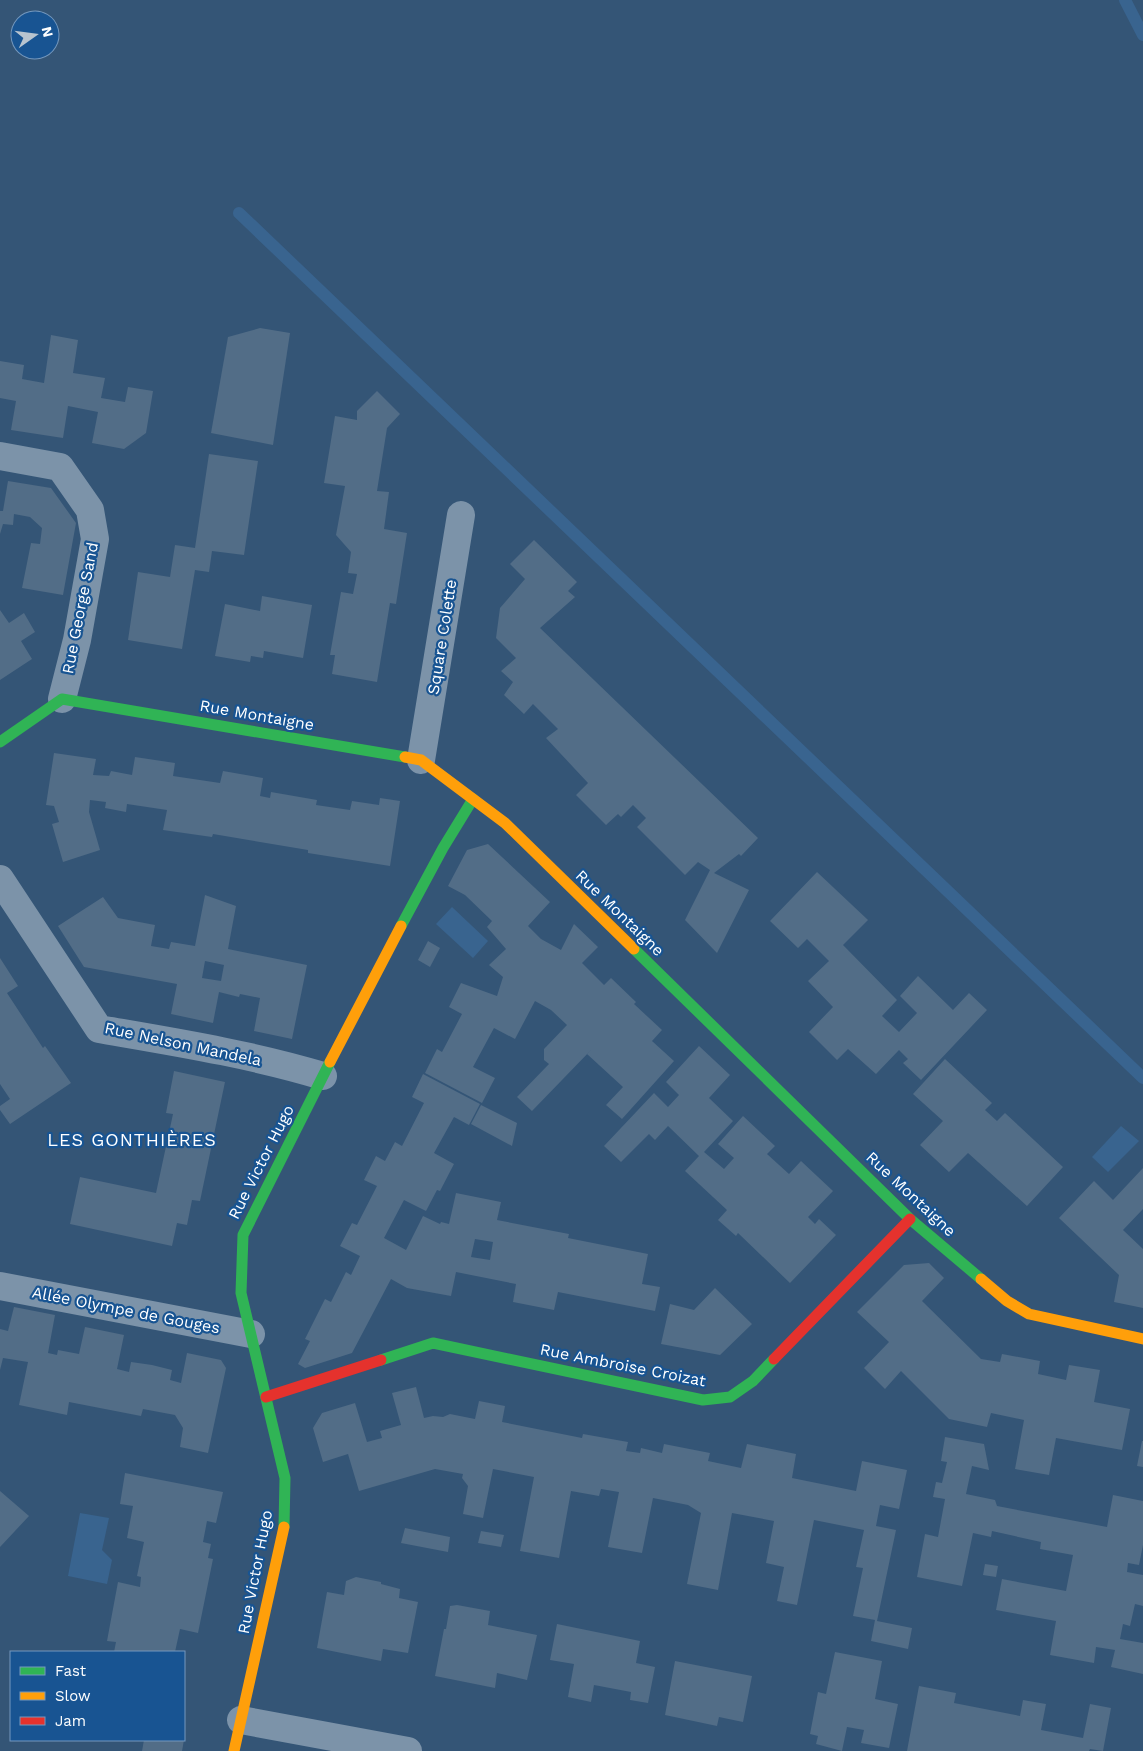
<svg xmlns="http://www.w3.org/2000/svg" width="1143" height="1751" font-family="'Work Sans',sans-serif">
<rect width="100%" height="100%" fill="#345576"/>
<g fill="#39648f">
<polygon points="452,907 488,941 473,958 436,924"/>
<polygon points="1121,1126 1139,1141 1108,1172 1092,1157"/>
<polygon points="80,1513 109,1518 102,1550 112,1560 107,1584 68,1576"/>
</g>
<g fill="none" stroke-linecap="round" stroke-linejoin="round">
<g stroke="#39648f" stroke-width="12">
<polyline points="1125,0 1143,35"/>
<polyline points="239,213 1143,1078"/>
</g>
</g>
<g fill="#526d87" fill-rule="evenodd">
<polygon points="260,328 290,333 273,445 211,433 228,337"/>
<polygon points="51,335 78,340 73,373 105,378 101,398 125,402 128,387 153,391 146,433 124,449 92,443 98,412 68,406 63,438 11,430 16,401 0,398 0,361 24,365 22,379 44,383"/>
<polygon points="377,391 400,414 387,428 377,491 389,492 384,529 407,533 396,604 390,603 377,682 332,674 335,655 330,655 341,592 353,594 357,574 348,573 351,552 336,535 345,486 324,483 335,416 357,420 357,411"/>
<polygon points="209,454 258,461 244,555 212,551 209,572 195,570 182,649 128,640 138,572 170,577 175,545 195,548"/>
<polygon points="8,481 51,488 76,523 63,595 22,588 31,543 40,544 42,528 30,517 14,514 13,525 3,524 0,534 0,511 3,511"/>
<polygon points="534,540 577,582 568,591 575,597 540,628 758,838 741,856 739,854 714,873 749,890 717,953 685,920 710,870 698,862 685,875 637,827 646,818 633,805 621,817 618,814 606,825 576,795 588,783 546,738 558,729 533,704 524,714 504,695 513,682 501,671 516,658 496,638 500,608 525,579 510,564"/>
<polygon points="262,596 312,605 303,658 264,651 263,658 251,656 250,662 215,656 225,604 260,611"/>
<polygon points="0,610 9,623 24,613 35,632 21,641 32,659 0,680"/>
<polygon points="54,753 96,759 93,775 109,776 111,771 132,775 135,757 175,763 173,776 220,783 223,771 263,778 260,796 270,798 271,792 317,800 316,805 350,810 352,801 379,805 380,798 400,801 390,866 308,853 308,850 213,834 212,837 163,830 167,810 127,804 126,812 105,808 106,802 90,800 89,812 100,850 63,862 52,824 59,822 54,806 46,805"/>
<polygon points="488,844 550,902 528,926 541,939 561,950 574,924 598,947 582,963 604,985 611,978 636,1002 634,1004 662,1030 652,1041 674,1061 622,1119 606,1105 623,1087 587,1054 592,1049 532,1111 517,1097 549,1064 544,1060 544,1049 567,1025 551,1010 535,1001 515,1039 494,1028 473,1067 495,1078 482,1103 425,1073 437,1049 442,1052 462,1014 449,1007 461,983 497,996 503,977 489,965 506,949 487,927 492,921 465,895 448,886 467,850"/>
<polygon points="817,872 868,920 843,945 897,1000 882,1016 899,1032 917,1013 900,996 918,976 953,1010 969,993 987,1010 921,1080 903,1063 908,1059 899,1050 876,1074 848,1049 837,1060 809,1032 833,1007 808,981 829,961 807,939 798,948 770,921"/>
<path d="M205,895L236,906L228,949L307,965L292,1039L254,1031L260,998L240,994L239,997L219,992L213,1023L171,1014L177,984L84,967L58,926L103,897L118,918L155,925L151,946L169,949L171,942L195,946ZM205,961L224,965L221,981L202,978Z"/>
<polygon points="428,941 440,948 430,967 418,960"/>
<polygon points="0,958 18,986 7,993 43,1048 45,1046 71,1083 10,1124 0,1110 0,1106 10,1099 0,1084"/>
<polygon points="699,1046 730,1075 709,1098 733,1121 704,1152 724,1169 734,1158 718,1144 743,1116 775,1146 767,1154 789,1174 801,1161 833,1191 808,1217 815,1224 819,1219 836,1235 790,1283 738,1233 736,1236 718,1220 727,1210 685,1171 699,1156 668,1126 655,1140 649,1134 621,1162 604,1146 654,1093 668,1107 679,1095 666,1082"/>
<polygon points="945,1059 992,1103 985,1110 997,1121 1005,1113 1063,1167 1027,1206 968,1153 949,1172 920,1145 943,1121 913,1094"/>
<polygon points="174,1071 225,1082 200,1201 192,1200 187,1225 177,1223 172,1246 70,1224 80,1177 156,1193 173,1114 166,1113"/>
<path d="M423,1074L480,1104L469,1125L454,1117L434,1153L454,1164L440,1191L437,1190L426,1211L404,1200L384,1238L406,1250L423,1216L440,1224L441,1222L449,1224L456,1193L501,1202L497,1220L569,1234L568,1238L648,1254L642,1284L660,1287L655,1311L558,1292L554,1310L513,1302L516,1284L456,1272L451,1296L407,1288L391,1279L352,1353L305,1368L298,1364L310,1341L305,1339L325,1299L331,1302L346,1272L351,1275L360,1256L340,1246L352,1223L357,1225L377,1186L364,1180L376,1156L385,1161L395,1142L402,1146L424,1103L412,1097ZM475,1239L493,1242L490,1260L471,1257Z"/>
<polygon points="481,1105 517,1123 512,1146 471,1124"/>
<polygon points="1143,1168 1143,1209 1123,1230 1143,1249 1143,1308 1114,1302 1119,1275 1059,1218 1094,1181 1113,1200"/>
<polygon points="929,1263 944,1278 922,1301 981,1359 1000,1362 1002,1354 1040,1361 1038,1374 1066,1380 1069,1365 1100,1370 1094,1402 1130,1409 1122,1450 1056,1438 1049,1475 1015,1469 1024,1420 991,1413 987,1427 949,1419 901,1371 885,1389 864,1368 889,1342 857,1312 904,1265"/>
<polygon points="715,1288 752,1324 720,1355 661,1344 670,1304 694,1310"/>
<polygon points="14,1307 55,1315 48,1353 57,1355 58,1350 79,1354 85,1327 124,1335 117,1369 129,1372 131,1362 152,1365 172,1370 170,1380 181,1383 187,1353 221,1360 226,1368 208,1453 180,1447 183,1428 175,1415 143,1409 141,1416 69,1402 67,1415 19,1405 28,1362 3,1358 0,1370 0,1329 8,1331"/>
<polygon points="416,1387 424,1418 433,1416 443,1417 450,1414 475,1419 479,1401 505,1406 502,1422 582,1438 583,1434 628,1442 626,1451 640,1453 641,1448 662,1453 664,1444 710,1453 708,1461 741,1468 747,1444 796,1454 792,1478 856,1491 862,1461 907,1470 899,1509 880,1505 876,1526 896,1530 877,1621 912,1628 908,1649 871,1641 875,1620 853,1616 863,1568 856,1567 864,1530 814,1520 797,1605 777,1601 784,1567 766,1563 774,1521 732,1513 718,1590 687,1584 701,1513 688,1505 653,1498 642,1553 608,1547 619,1492 601,1489 599,1496 571,1491 559,1558 520,1551 534,1477 493,1469 483,1518 463,1514 468,1486 462,1478 463,1474 435,1469 359,1491 348,1454 323,1462 313,1428 322,1413 355,1403 367,1442 382,1438 380,1431 401,1425 392,1393"/>
<polygon points="945,1437 984,1444 989,1470 972,1466 966,1494 995,1500 997,1506 1107,1527 1113,1495 1143,1501 1143,1545 1139,1565 1128,1563 1127,1572 1143,1575 1143,1606 1135,1604 1130,1626 1123,1624 1120,1639 1143,1643 1143,1674 1111,1667 1115,1650 1096,1647 1094,1663 1050,1655 1056,1621 996,1610 1002,1579 1066,1591 1073,1555 1040,1549 1041,1542 992,1531 991,1537 973,1533 962,1586 917,1577 925,1534 938,1537 945,1499 933,1497 936,1482 942,1483 947,1462 941,1461"/>
<polygon points="1142,1441 1143,1441 1143,1467 1137,1466"/>
<polygon points="125,1473 223,1492 216,1523 207,1521 203,1542 211,1544 208,1558 213,1559 198,1633 180,1629 175,1652 114,1652 116,1642 107,1641 118,1582 140,1587 141,1577 137,1576 144,1542 127,1538 133,1506 120,1504"/>
<polygon points="0,1491 29,1516 0,1547"/>
<polygon points="405,1528 450,1537 448,1552 401,1543"/>
<polygon points="481,1531 504,1535 501,1547 478,1543"/>
<polygon points="985,1564 998,1566 996,1577 983,1575"/>
<polygon points="356,1577 381,1582 381,1584 400,1589 399,1598 418,1602 408,1653 383,1649 381,1661 317,1648 327,1592 344,1595 346,1581"/>
<polygon points="457,1605 490,1611 488,1625 537,1635 527,1680 497,1673 495,1688 435,1676 444,1629 446,1629 450,1606"/>
<polygon points="557,1624 640,1641 636,1663 655,1667 648,1703 630,1700 631,1692 594,1685 591,1702 568,1697 574,1664 550,1660"/>
<polygon points="835,1652 882,1661 875,1699 898,1704 889,1748 861,1743 864,1730 847,1727 842,1751 816,1744 818,1736 810,1734 818,1692 826,1694"/>
<polygon points="675,1661 752,1676 743,1722 719,1717 717,1726 665,1715"/>
<polygon points="919,1686 956,1693 954,1703 1020,1716 1023,1700 1046,1704 1041,1730 1083,1738 1090,1704 1111,1708 1103,1751 1090,1749 1089,1751 907,1751"/>
<polygon points="144,1740 184,1740 182,1751 142,1751"/>
</g>
<g fill="none" stroke-linecap="round" stroke-linejoin="round">
<g stroke="#7c93a9" stroke-width="28">
<polyline points="0,456 60,467 90,510 95,539 77,640 62,699"/>
<polyline points="421,760 461,515"/>
<path d="M0,879L99,1029C174,1042 250,1054 323,1076"/>
<polyline points="0,1286 251,1334"/>
<polyline points="241,1720 408,1751"/>
</g>
<g stroke="#30b455" stroke-width="11">
<polyline points="0,742 62,699 405,757"/>
<polyline points="401,926 443,848 473,799"/>
<polyline points="634,949 910,1219 981,1279"/>
<polyline points="381,1360 433,1343 703,1400 730,1397 753,1381 774,1359"/>
<polyline points="284,1527 285,1478 241,1293 243,1235 330,1062"/>
</g>
<g stroke="#ff9f0a" stroke-width="11">
<polyline points="405,757 421,760 505,823 634,949"/>
<polyline points="330,1062 401,926"/>
<polyline points="981,1279 1007,1301 1029,1314 1143,1339"/>
<polyline points="234,1751 284,1527"/>
</g>
<g stroke="#e5322d" stroke-width="11">
<polyline points="774,1359 910,1219"/>
<polyline points="266,1397 381,1360"/>
</g>
</g>
<g text-anchor="middle" dominant-baseline="central" stroke-width="4.5" stroke-linejoin="round" paint-order="stroke">
<g font-size="16" fill="#fff" stroke="#185492">
<text transform="translate(80 608) rotate(-79)">Rue George Sand</text>
<text transform="translate(442 637) rotate(-81)">Square Colette</text>
<text transform="translate(257 715) rotate(10)">Rue Montaigne</text>
<text transform="translate(620 913) rotate(44)">Rue Montaigne</text>
<text transform="translate(183 1044) rotate(12)">Rue Nelson Mandela</text>
<text transform="translate(261 1162) rotate(-63)">Rue Victor Hugo</text>
<text transform="translate(911 1194) rotate(43)">Rue Montaigne</text>
<text transform="translate(126 1310) rotate(11)">Allée Olympe de Gouges</text>
<text transform="translate(623 1365) rotate(11)">Rue Ambroise Croizat</text>
<text transform="translate(255 1572) rotate(-79)">Rue Victor Hugo</text>
</g>
<g font-size="18" letter-spacing="1" fill="#fff" stroke="#185492">
<text x="132" y="1139">LES GONTHIÈRES</text>
</g>
</g>
<rect x="10" y="1651" width="175" height="90" fill="#185492" stroke="#7498be"/>
<rect x="20" y="1667" width="25" height="8" fill="#30b455" stroke="#7498be"/>
<text x="55" y="1676" font-size="15" fill="#ffffff">Fast</text>
<rect x="20" y="1692" width="25" height="8" fill="#ff9f0a" stroke="#7498be"/>
<text x="55" y="1701" font-size="15" fill="#ffffff">Slow</text>
<rect x="20" y="1717" width="25" height="8" fill="#e5322d" stroke="#7498be"/>
<text x="55" y="1726" font-size="15" fill="#ffffff">Jam</text>
<g transform="translate(35 35) rotate(76)"><circle r="24" fill="#185492" stroke="#7498be"/>
<path d="M0-4L9 19L0 12L-9 19Z" fill="#b8c4cf"/>
<text y="-8" font-size="14" font-weight="bold" text-anchor="middle" fill="#ffffff">N</text>
</g>
</svg>
